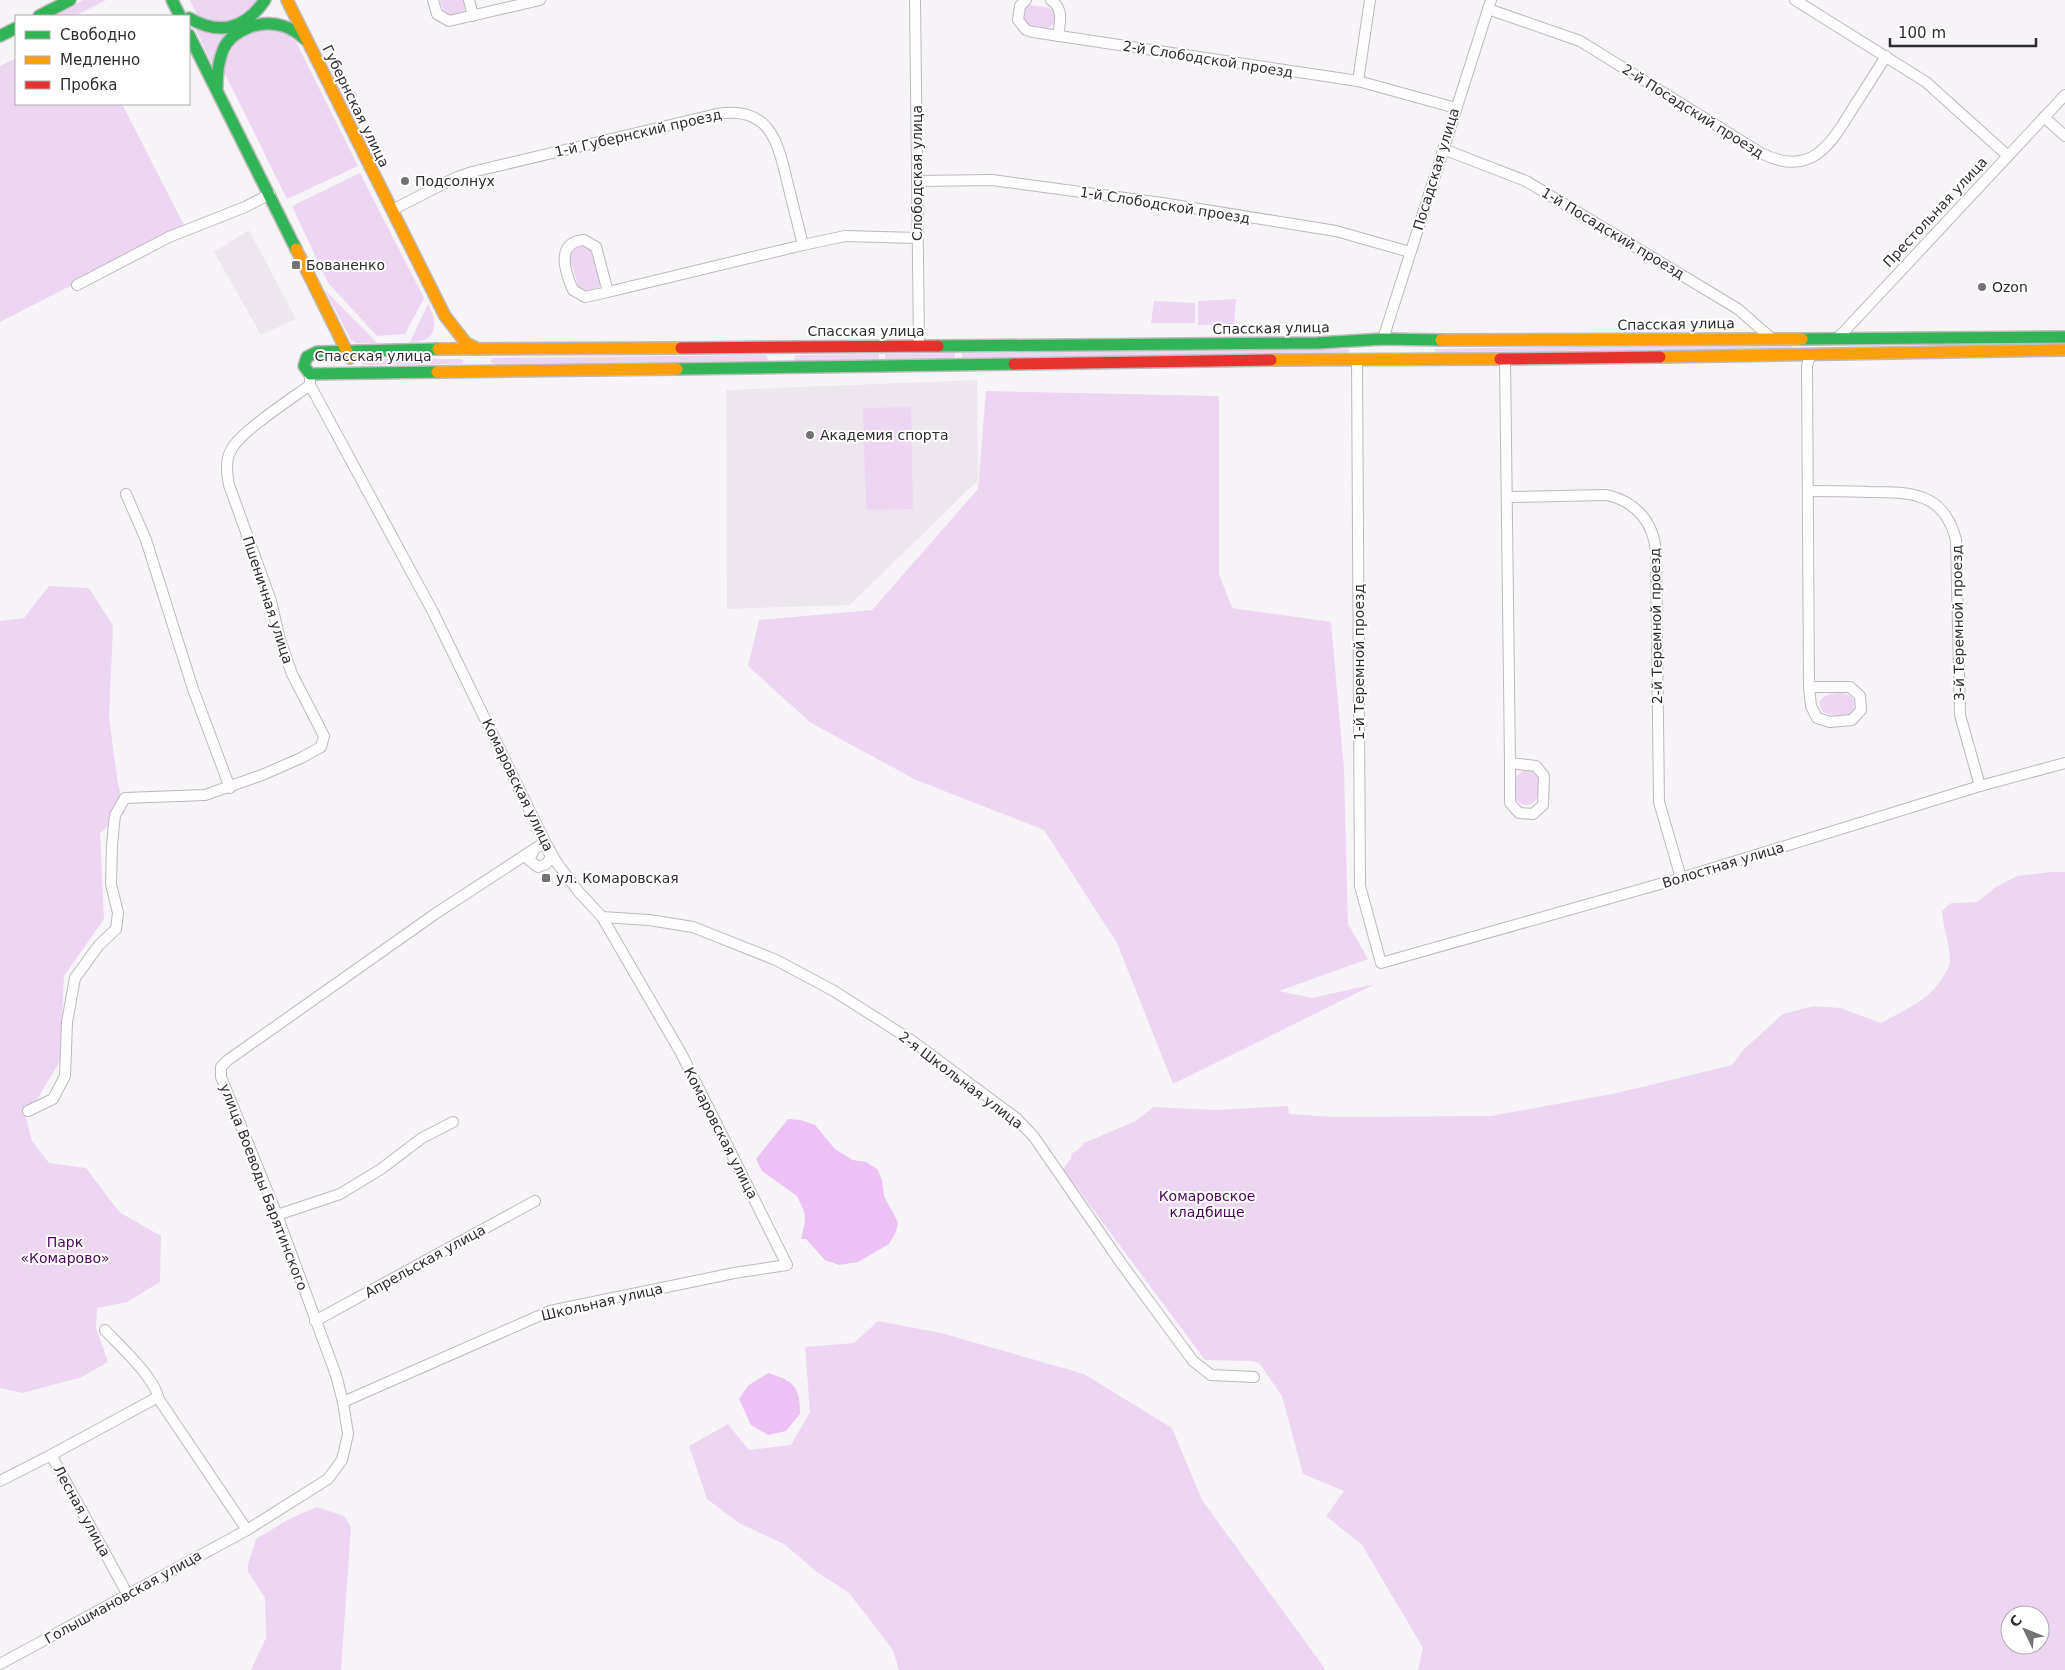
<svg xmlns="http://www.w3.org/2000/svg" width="2065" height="1670" font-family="'DejaVu Sans',sans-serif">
<rect width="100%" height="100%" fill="#f7f4f8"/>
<g fill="#eee6ef">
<polygon points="249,230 296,319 261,335 214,252"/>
<polygon points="977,380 978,480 850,605 727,609 726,390"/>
</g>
<g fill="#edd6f2" fill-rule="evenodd">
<polygon points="83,0 106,0 75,16 58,16 58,14"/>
<path d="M190,0H257C239,23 225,25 198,17Z"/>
<polygon points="440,0 464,0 465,12 455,19 444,13"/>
<path d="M1029,5C1035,6 1043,6 1049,8C1068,14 1049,38 1029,27C1026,26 1023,21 1021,19L1024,9Z"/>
<polygon points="195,28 230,33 212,64"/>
<polygon points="265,29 288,34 296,42 358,166 287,199 222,68 238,38"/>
<polygon points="16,58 16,104 122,104 185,227 0,322 0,66"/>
<polygon points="360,173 424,298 405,334 377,336 328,283 292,206"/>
<polygon points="580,244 588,247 591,251 601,283 598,291 590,295 579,289 570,259 571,249"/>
<polygon points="325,290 377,343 356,343 351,340"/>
<polygon points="1236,299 1234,325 1198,325 1198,301"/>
<polygon points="1154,301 1195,303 1195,323 1151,323"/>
<path d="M428,304C439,323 437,343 410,342Z"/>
<polygon points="1793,342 1792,349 1435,355 1435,349"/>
<polygon points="1349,349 1349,355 962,359 962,353"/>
<polygon points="955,353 955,360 885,361 885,354"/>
<polygon points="879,354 879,361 796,361 794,359 796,355"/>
<polygon points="766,355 768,359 766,361 493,364 490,360 493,358"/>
<polygon points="364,359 461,359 464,361 462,364 363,365 361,361"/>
<polygon points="986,391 1219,396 1219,574 1232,608 1331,622 1344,769 1348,924 1368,959 1279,991 1312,998 1375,984 1173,1084 1117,943 1044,830 916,780 811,723 748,666 759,620 872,610 978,489"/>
<polygon points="911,407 913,509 866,510 863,408"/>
<polygon points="49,586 89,588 113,626 109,718 118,784 125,812 100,833 104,919 64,976 60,1061 26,1118 32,1141 49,1163 86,1168 119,1212 161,1236 160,1282 127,1302 97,1308 96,1328 108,1362 82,1377 23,1393 0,1388 0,621 24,618"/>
<path d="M1842,693C1855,695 1859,706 1849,715C1835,715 1822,719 1819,702C1825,693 1832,694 1842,693Z"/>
<path d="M1530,769L1538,778C1538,784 1539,792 1537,798C1534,807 1519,808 1516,798C1514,792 1516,783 1516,777L1523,770Z"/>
<path d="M2052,872H2065V1670H1418L1423,1648L1362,1545L1326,1516L1344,1491L1303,1474L1282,1396L1259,1363L1251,1361L1205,1360L1063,1169L1071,1159V1154L1079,1149L1084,1143L1136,1121L1153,1107L1215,1110L1288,1106L1289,1114L1334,1117L1491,1116L1617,1093L1732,1065L1743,1050L1783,1014L1813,1006L1840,1008L1881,1023C1904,1010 1931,1000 1944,975C1947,970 1950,966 1950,961C1950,944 1943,928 1942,911L1951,903L1977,902L1996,887L2017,876ZM2010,1615H2040V1645H2010Z"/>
<polygon points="878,1321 941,1333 1084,1374 1172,1428 1202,1500 1326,1670 899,1670 893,1650 849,1593 817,1572 784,1544 739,1523 707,1499 689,1446 728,1424 749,1450 791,1445 810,1412 805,1347 854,1343"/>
<polygon points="317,1507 344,1516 351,1527 341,1670 251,1670 266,1638 265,1598 248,1572 248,1564 256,1539 289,1519"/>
</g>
<g fill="#ecc2f4">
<polygon points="788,1119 801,1120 815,1125 835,1149 853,1160 866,1162 878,1170 882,1180 884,1196 898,1222 896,1232 889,1244 858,1262 839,1265 825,1260 806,1239 801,1239 805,1222 804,1211 797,1196 762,1171 756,1159"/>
<path d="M768,1373C794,1381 800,1386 800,1414L786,1431L768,1435L751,1425L739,1399L749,1385Z"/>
</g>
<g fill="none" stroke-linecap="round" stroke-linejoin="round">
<g stroke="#bcbabd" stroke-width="12">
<g id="street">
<polyline points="433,0 437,14 449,21 540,0"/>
<polyline points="469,0 473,16"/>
<polyline points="915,0 919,346"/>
<polyline points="1026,0 1020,6 1018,20 1026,30 1033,32 1358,81 1456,108"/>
<path d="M1051,0C1064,9 1060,22 1058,36"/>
<polyline points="1795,0 1926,82 2008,156"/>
<path d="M1488,9L1580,41L1761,153C1810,178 1830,146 1853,108C1864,91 1875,74 1886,56"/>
<polyline points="1358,81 1370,0"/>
<polyline points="2044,117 2065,136"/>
<polyline points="1443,149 1526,181 1738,309 1771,338"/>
<polyline points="917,181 992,180 1162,203 1336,231 1410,252"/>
<path d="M392,210L455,178L472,172L717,114C771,105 778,143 788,185C793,205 798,225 803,245"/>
<polyline points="77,285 169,237 245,207 270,194"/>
<path d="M608,292L585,297L573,290C565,272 555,242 584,240L596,247L608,292L803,245L845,236L917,238"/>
<polyline points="1838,338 2065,95"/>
<polyline points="1383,339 1491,0"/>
<polyline points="1357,359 1360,886 1381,963 1681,878 1980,786 2065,763"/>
<polyline points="1505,359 1510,763 1536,766 1544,776 1543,805 1533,814 1519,813 1510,803 1510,763"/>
<polyline points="310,374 310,385 433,612 545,842 557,863 578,891 602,917 681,1053 787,1265 734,1273 550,1311 343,1402"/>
<path d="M1808,491C1828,491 1849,491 1869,492C1911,492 1944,492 1956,540L1960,715L1980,786"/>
<polyline points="126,494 146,540 193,689 230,788"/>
<path d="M1508,497L1607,495C1637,502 1654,523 1656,553L1659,802L1681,878"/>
<polyline points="1809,687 1850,687 1860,696 1861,710 1852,720 1830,722 1817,718 1811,706 1809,687 1807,366 1810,355"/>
<polyline points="534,850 529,860 538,867 546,864 551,858 548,850"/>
<polyline points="602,917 649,920 693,927 776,960 834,991 911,1040 1016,1118 1034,1137 1121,1263 1193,1361 1211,1375 1254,1377"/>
<path d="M28,1111L53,1099L65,1076L67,1022L75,978L99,945L116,929L118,913L111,884L112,845L115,815L125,798L205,795L262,775L301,758L321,747L324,736L292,674L280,640L271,601L229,485C227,474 225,461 231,450C240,432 291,399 310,385"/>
<polyline points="277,1215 340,1194 381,1169 422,1138 453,1122"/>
<polyline points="315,1321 535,1201"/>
<path d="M105,1330C119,1345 156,1379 158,1398L247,1530"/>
<polyline points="0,1481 51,1455"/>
<polyline points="128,1595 51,1455 158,1397"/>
<polyline points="0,1664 247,1530 328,1479 342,1460 348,1434 343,1402 336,1375 277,1215 221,1077 221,1067 228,1060 435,914 545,842"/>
</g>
</g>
<g stroke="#bcbabd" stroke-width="14">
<g id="fast">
<polyline points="172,0 180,16"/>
<polyline points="39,16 70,0"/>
<path d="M189,18C220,36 245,29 265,0"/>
<polyline points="189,35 296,249"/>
<polyline points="0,36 16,28"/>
<path d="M217,88C217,75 218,62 223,50C232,29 262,19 283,26C292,28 299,34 306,40"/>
<polyline points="1802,339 2065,337"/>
<polyline points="938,346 1317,343 1383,339 1441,340"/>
<polyline points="677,369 1014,364"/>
<polyline points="437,372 310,374 304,366 307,357 317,352 438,349"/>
</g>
</g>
<g stroke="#bcbabd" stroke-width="14">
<g id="slow">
<polyline points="287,0 445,316 466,343 478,349"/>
<polyline points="296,249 350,358"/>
<polyline points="1441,340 1802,339"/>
<polyline points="438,349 681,348"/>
<polyline points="1660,357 2065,350"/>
<polyline points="1271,360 1500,359"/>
<polyline points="437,372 677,369"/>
</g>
</g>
<g stroke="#bcbabd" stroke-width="14">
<g id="jam">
<polyline points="681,348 938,346"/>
<polyline points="1500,359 1660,357"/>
<polyline points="1014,364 1271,360"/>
</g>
</g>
<use href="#street" stroke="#fefdfe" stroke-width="10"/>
<use href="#fast" stroke="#30b455" stroke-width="11"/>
<use href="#slow" stroke="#ff9f0a" stroke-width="11"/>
<use href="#jam" stroke="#e5322d" stroke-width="11"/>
</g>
<g fill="#747275" stroke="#fff" stroke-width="2">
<circle cx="405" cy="181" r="5"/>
<rect x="291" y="260" width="10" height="10" rx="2.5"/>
<circle cx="1982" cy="287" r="5"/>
<circle cx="810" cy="435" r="5"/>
<rect x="541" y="873" width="10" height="10" rx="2.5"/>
</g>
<g text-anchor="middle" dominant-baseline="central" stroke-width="4" stroke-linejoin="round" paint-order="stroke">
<g font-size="14" fill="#2d2c2e" stroke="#fff">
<text transform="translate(1208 59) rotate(9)">2-й Слободской проезд</text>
<text transform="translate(356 106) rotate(64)">Губернская улица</text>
<text transform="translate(1693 111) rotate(32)">2-й Посадский проезд</text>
<text transform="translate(638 133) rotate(-13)">1-й Губернский проезд</text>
<text transform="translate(1436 169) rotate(-73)">Посадская улица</text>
<text transform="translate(917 173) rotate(-90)">Слободская улица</text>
<text transform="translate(1165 205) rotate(9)">1-й Слободской проезд</text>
<text transform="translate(1935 212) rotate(-47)">Престольная улица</text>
<text transform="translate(1613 233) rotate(31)">1-й Посадский проезд</text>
<text transform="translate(1676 324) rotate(-1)">Спасская улица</text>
<text transform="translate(1271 328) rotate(-1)">Спасская улица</text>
<text x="866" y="331">Спасская улица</text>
<text x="373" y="356">Спасская улица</text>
<text transform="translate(268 600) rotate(72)">Пшеничная улица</text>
<text transform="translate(1958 623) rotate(-91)">3-й Теремной проезд</text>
<text transform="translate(1656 626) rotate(-91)">2-й Теремной проезд</text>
<text transform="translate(1359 662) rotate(-90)">1-й Теремной проезд</text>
<text transform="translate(518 785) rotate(64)">Комаровская улица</text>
<text transform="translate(1723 865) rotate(-17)">Волостная улица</text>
<text transform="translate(961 1080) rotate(37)">2-я Школьная улица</text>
<text transform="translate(721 1133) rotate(63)">Комаровская улица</text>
<text transform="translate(264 1187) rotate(69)">улица Воеводы Барятинского</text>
<text transform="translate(425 1261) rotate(-29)">Апрельская улица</text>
<text transform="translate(602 1302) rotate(-13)">Школьная улица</text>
<text transform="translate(82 1511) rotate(61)">Лесная улица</text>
<text transform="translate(123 1597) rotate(-29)">Голышмановская улица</text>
</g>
<g font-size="14" fill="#2d2c2e" stroke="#fff" text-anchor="start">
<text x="415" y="181">Подсолнух</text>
<text x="306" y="265">Бованенко</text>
<text x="1992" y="287">Ozon</text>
<text x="820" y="435">Академия спорта</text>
<text x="556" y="878">ул. Комаровская</text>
</g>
<g font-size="14" fill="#4b0058" stroke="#fff">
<text x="1207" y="1196">Комаровское<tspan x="1207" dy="16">кладбище</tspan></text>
<text x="65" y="1242">Парк<tspan x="65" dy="16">«Комарово»</tspan></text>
</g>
</g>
<rect x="15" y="15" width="175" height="90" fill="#ffffff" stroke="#ababab"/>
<rect x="25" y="31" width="25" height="8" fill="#30b455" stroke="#ababab"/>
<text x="60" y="40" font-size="15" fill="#2d2c2e">Свободно</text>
<rect x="25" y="56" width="25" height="8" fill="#ff9f0a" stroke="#ababab"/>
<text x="60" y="65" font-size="15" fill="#2d2c2e">Медленно</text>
<rect x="25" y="81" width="25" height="8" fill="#e5322d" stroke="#ababab"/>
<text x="60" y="90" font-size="15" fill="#2d2c2e">Пробка</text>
<g transform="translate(2025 1630) rotate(313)"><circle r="24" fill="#ffffff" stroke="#ababab"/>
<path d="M0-4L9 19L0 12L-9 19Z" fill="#747275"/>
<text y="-8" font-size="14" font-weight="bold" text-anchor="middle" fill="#2d2c2e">С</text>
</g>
<path d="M1890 38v8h146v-8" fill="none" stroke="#2d2c2e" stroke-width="2.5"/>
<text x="1898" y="38" font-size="15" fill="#2d2c2e" stroke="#ffffff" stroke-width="4" paint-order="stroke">100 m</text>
</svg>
